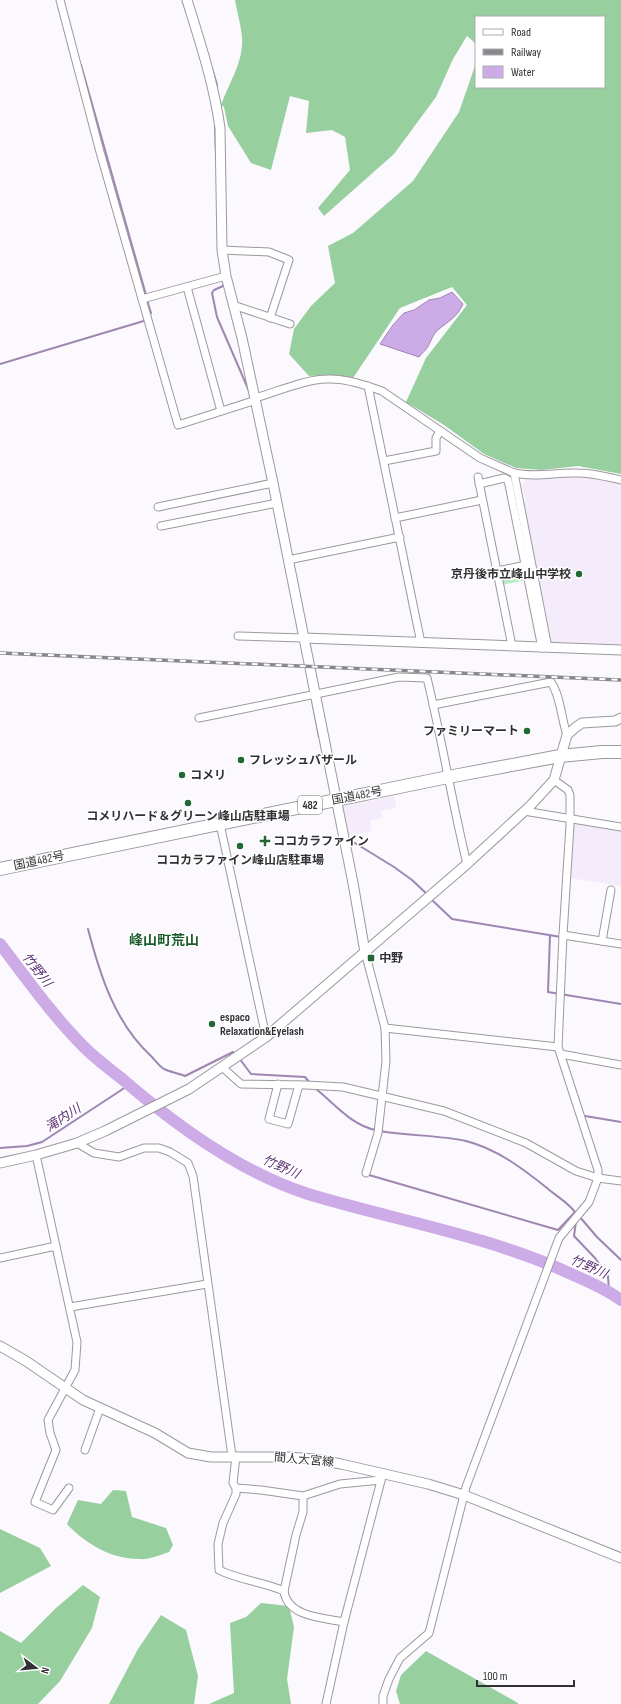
<svg xmlns="http://www.w3.org/2000/svg" width="621" height="1704" font-family="'Sofia Sans Condensed','Noto Sans JP',sans-serif">
<rect width="100%" height="100%" fill="#fbf8fe"/>
<g fill="#f4ebfb">
<polygon points="579,476 621,483 621,648 551,643 522,504 526,500 522,485 527,479"/>
<polygon points="394,796 396,808 381,811 382,818 370,821 372,831 346,836 340,807"/>
<polygon points="573,823 621,831 621,886 570,878"/>
</g>
<polygon fill="#b6ecbe" points="524,568 526,580 502,585 499,573"/>
<g fill="#97cf9f">
<path d="M235,0H621V474L578,466L541,470L516,468L484,454L444,425L406,402L426,358L467,305L452,287L400,308L353,378L325,375L309,376L289,354L294,329L311,306L335,283L328,246L353,233L413,181L459,112L476,63V87H604V17H476V44L467,36L453,59L436,97L394,154L324,216L318,208L350,170L345,137L332,130L306,133L309,101L290,96L271,170L251,163L228,126L224,107L221,105C229,83 244,61 242,37C241,25 237,12 235,0Z"/>
<path d="M113,1490L126,1491L132,1517L166,1528L173,1545L169,1552C160,1555 149,1560 139,1559C111,1559 86,1544 67,1524L78,1500L101,1504Z"/>
<polygon points="0,1529 40,1548 51,1566 0,1593"/>
<polygon points="83,1585 100,1597 92,1628 60,1681 38,1704 0,1704 0,1631 21,1643 56,1608"/>
<polygon points="261,1603 289,1606 294,1627 287,1679 291,1704 209,1704 234,1693 230,1623 246,1617"/>
<polygon points="161,1615 186,1630 198,1676 194,1704 109,1704 138,1649"/>
<polygon points="426,1651 518,1703 518,1704 400,1704 396,1691 401,1675"/>
</g>
<path fill="#cdabe6" stroke="#9e86b1" d="M452,292L463,304C457,317 450,320 439,329C433,333 431,342 427,348C425,351 421,354 419,357L380,344L393,325L404,313L414,310L429,300L440,298Z"/>
<g fill="none" stroke-linecap="round" stroke-linejoin="round">
<g stroke="#9e86b1" stroke-width="2">
<polyline points="81,65 146,295"/>
<polyline points="212,68 217,85 215,86"/>
<polyline points="215,126 216,155"/>
<polyline points="224,283 223,286 214,290 212,293 217,317 249,391"/>
<polyline points="147,300 151,313 149,316"/>
<polyline points="0,364 147,320"/>
<polyline points="308,678 319,737"/>
<polyline points="348,843 355,843 394,867 412,880 428,895"/>
<polyline points="431,899 452,919 561,937"/>
<path d="M88,929C100,975 115,1023 151,1056C155,1060 159,1066 164,1069C170,1072 178,1073 185,1076L233,1052L236,1055"/>
<polyline points="550,935 548,992 621,1004"/>
<polyline points="239,1058 251,1074 305,1077 310,1083"/>
<path d="M316,1089C334,1103 352,1126 376,1130"/>
<polyline points="585,1116 621,1122"/>
<path d="M380,1131C408,1136 438,1135 466,1141C497,1149 522,1168 547,1188C556,1196 572,1205 577,1215"/>
<polyline points="0,1148 27,1146 42,1142 129,1085"/>
<polyline points="369,1175 558,1230 575,1212"/>
<polyline points="579,1216 597,1237 621,1260"/>
<polyline points="576,1221 574,1236 595,1258 608,1276 609,1291"/>
</g>
<path stroke="#cdabe6" stroke-width="12" d="M0,944C27,979 53,1016 84,1047C95,1058 108,1068 121,1078C174,1124 239,1172 308,1194C394,1220 486,1235 569,1273C587,1281 605,1288 621,1300"/>
<g stroke="#9d98a0" stroke-width="9">
<g id="street">
<polyline points="60,0 100,152 178,425 256,400"/>
<polyline points="222,250 269,252 289,260 270,318"/>
<polyline points="187,287 221,411"/>
<polyline points="142,299 226,276"/>
<polyline points="233,305 290,324"/>
<polyline points="368,386 421,643"/>
<path d="M255,398C276,392 306,379 327,379C345,378 365,385 382,391L480,458L514,473L548,648"/>
<polyline points="384,461 436,451 436,438 440,431"/>
<path d="M514,473C538,478 555,472 578,473C593,473 607,477 621,480"/>
<polyline points="478,477 512,646"/>
<polyline points="479,484 504,478 508,480 542,648"/>
<polyline points="158,507 273,483"/>
<polyline points="395,518 482,500"/>
<polyline points="161,526 277,503"/>
<polyline points="288,560 400,537"/>
<polyline points="497,571 526,565"/>
<polyline points="238,636 304,638"/>
<path d="M433,705L551,682C561,697 561,718 567,735"/>
<path d="M199,718L399,677L427,678C442,740 452,802 467,864"/>
<polyline points="524,811 621,827"/>
<polyline points="220,824 266,1037"/>
<polyline points="563,935 621,944"/>
<polyline points="602,941 611,890"/>
<polyline points="365,952 385,1028 386,1061 378,1133 366,1173"/>
<polyline points="385,1028 558,1047"/>
<polyline points="561,1054 621,1065"/>
<polyline points="222,1067 241,1084 306,1085 343,1087 444,1111 526,1143 576,1171 598,1178 621,1181"/>
<polyline points="278,1084 269,1119 288,1124 299,1085"/>
<polyline points="77,1143 94,1153 119,1157 144,1148 159,1148 170,1152 188,1163 193,1176 232,1456"/>
<polyline points="36,1155 77,1342 75,1370 48,1420 50,1433 56,1450 35,1502 53,1510 69,1488"/>
<polyline points="0,1258 56,1246"/>
<polyline points="70,1307 207,1284"/>
<polyline points="85,1450 100,1408"/>
<path d="M236,1456L233,1483L236,1488V1494L223,1523L218,1544L219,1570C239,1580 264,1582 284,1591"/>
<path d="M236,1488L261,1490L303,1496V1512L296,1535L284,1591C287,1617 324,1618 344,1622"/>
<polyline points="303,1496 340,1484 381,1480"/>
<polyline points="326,1704 344,1622 383,1473"/>
<polyline points="383,1704 383,1696 389,1679 400,1658 429,1633 466,1487 559,1238 589,1202 598,1178 598,1170 558,1047 563,935 570,825 570,795 568,790 554,780"/>
</g>
</g>
<g stroke="#9d98a0" stroke-width="11">
<g id="secondary">
<path d="M187,0C200,42 214,84 220,128L222,250L226,276L242,338L273,483L353,883L365,952"/>
<polyline points="304,638 621,650"/>
<polyline points="0,1163 36,1155 77,1143 105,1131 189,1089 266,1037 467,864 530,806 554,780 567,735 576,727 582,723 615,721 621,718"/>
<polyline points="0,1346 26,1361 83,1400 155,1433 188,1453 211,1457 288,1457 315,1459 341,1464 428,1484 464,1495 621,1558"/>
</g>
</g>
<g stroke="#9d98a0" stroke-width="14">
<polyline id="highway" points="0,869 448,777 560,756 602,752 621,752"/>
</g>
<use href="#street" stroke="#fff" stroke-width="7"/>
<use href="#secondary" stroke="#fff" stroke-width="9"/>
<use href="#highway" stroke="#fff" stroke-width="12"/>
<g stroke="#89878c" stroke-width="3.5">
<polyline id="rail" points="0,653 621,680"/>
</g>
<use href="#rail" stroke="#fff" stroke-width="2" stroke-dasharray="6" stroke-linecap="butt"/>
</g>
<g fill="#216834" stroke="#fff" stroke-width="1.5">
<circle cx="579" cy="574" r="4"/>
<circle cx="527" cy="731" r="4"/>
<circle cx="241" cy="760" r="4"/>
<circle cx="182" cy="775" r="4"/>
<circle cx="188" cy="803" r="4"/>
<path d="M263 835h4v4h4v4h-4v4h-4v-4h-4v-4h4z"/>
<circle cx="240" cy="846" r="4"/>
<rect x="367" y="954" width="8" height="8" rx="2"/>
<circle cx="212" cy="1024" r="4"/>
</g>
<g text-anchor="middle" dominant-baseline="central" stroke-width="3" stroke-linejoin="round" paint-order="stroke">
<rect fill="#fff" stroke="#706e71" stroke-width="1" x="298" y="796" width="24" height="18" rx="3"/>
<g font-size="11" font-weight="bold" fill="#323034">
<text x="310" y="805">482</text>
</g>
<g font-size="12" font-weight="bold" fill="#323034" stroke="#fff" text-anchor="start">
<text x="571" y="574" text-anchor="end">京丹後市立峰山中学校</text>
<text x="519" y="731" text-anchor="end">ファミリーマート</text>
<text x="249" y="760">フレッシュバザール</text>
<text x="190" y="775">コメリ</text>
<text x="188" y="816" text-anchor="middle">コメリハード＆グリーン峰山店駐車場</text>
<text x="273" y="841">ココカラファイン</text>
<text x="240" y="860" text-anchor="middle">ココカラファイン峰山店駐車場</text>
<text x="379" y="958">中野</text>
<text x="220" y="1017">espaco<tspan x="220" dy="14">Relaxation&amp;Eyelash</tspan></text>
</g>
<g font-size="12" fill="#323034" stroke="#fff">
<text transform="translate(357 796) rotate(-11)">国道482号</text>
<text transform="translate(39 861) rotate(-12)">国道482号</text>
<text transform="translate(304 1460) rotate(5)">間人大宮線</text>
</g>
<g font-size="13" font-style="italic" fill="#5a2f74" stroke="#fff">
<text transform="translate(37 970) rotate(52)">竹野川</text>
<text transform="translate(63 1118) rotate(-33)">滝内川</text>
<text transform="translate(281 1167) rotate(24)">竹野川</text>
<text transform="translate(589 1267) rotate(24)">竹野川</text>
</g>
<g font-size="14" font-weight="bold" fill="#1b5b2c" stroke="#fff">
<text x="164" y="940">峰山町荒山</text>
</g>
</g>
<rect x="475" y="16" width="130" height="72" fill="#ffffff" stroke="#adacae"/>
<rect x="483" y="29" width="20" height="6" fill="#ffffff" stroke="#adacae"/>
<text x="511" y="36" font-size="12" fill="#323034">Road</text>
<rect x="483" y="49" width="20" height="6" fill="#89878c" stroke="#adacae"/>
<text x="511" y="56" font-size="12" fill="#323034">Railway</text>
<rect x="483" y="66" width="20" height="12" fill="#cdabe6" stroke="#adacae"/>
<text x="511" y="76" font-size="12" fill="#323034">Water</text>
<g transform="translate(36 1668) rotate(106)" stroke="#ffffff" stroke-width="3" paint-order="stroke">
<path d="M0-3L7 15L0 10L-7 15Z" fill="#323034"/>
<text y="-6" font-size="11" font-weight="bold" text-anchor="middle" fill="#323034">N</text>
</g>
<path d="M477 1680v6h97v-6" fill="none" stroke="#323034" stroke-width="2"/>
<text x="483" y="1680" font-size="12" fill="#323034" stroke="#ffffff" stroke-width="3" paint-order="stroke">100 m</text>
</svg>
